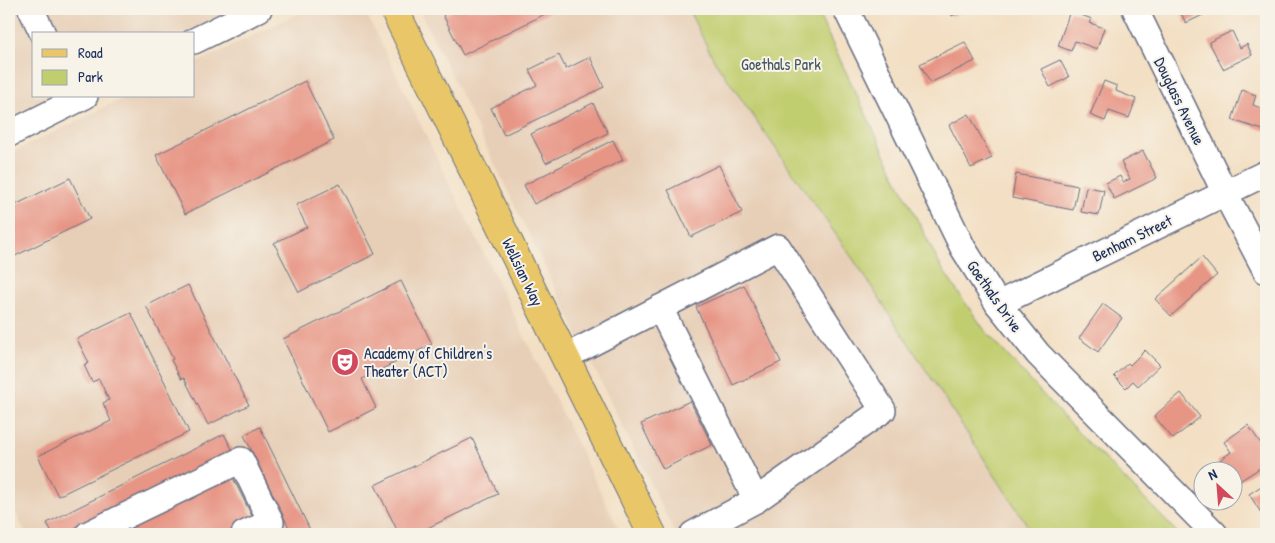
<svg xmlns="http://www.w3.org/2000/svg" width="1275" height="543" font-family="'Patrick Hand',sans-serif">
<rect width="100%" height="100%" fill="#f7f3e8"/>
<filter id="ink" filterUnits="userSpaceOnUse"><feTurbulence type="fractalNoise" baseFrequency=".02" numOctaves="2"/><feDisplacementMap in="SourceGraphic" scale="10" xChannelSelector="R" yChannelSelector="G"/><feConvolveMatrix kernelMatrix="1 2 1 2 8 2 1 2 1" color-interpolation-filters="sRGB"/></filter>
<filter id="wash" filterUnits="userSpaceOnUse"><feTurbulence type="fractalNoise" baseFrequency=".0096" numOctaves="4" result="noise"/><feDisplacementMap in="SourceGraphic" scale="20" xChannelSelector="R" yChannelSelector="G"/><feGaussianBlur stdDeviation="1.12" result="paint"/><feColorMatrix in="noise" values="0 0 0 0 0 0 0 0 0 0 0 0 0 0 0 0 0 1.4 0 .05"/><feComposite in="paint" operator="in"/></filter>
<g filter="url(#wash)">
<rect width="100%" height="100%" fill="#f3dfc3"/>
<g fill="#e7cfb7">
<polygon points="9,9 232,9 182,34 34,34 34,96 56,96 9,120"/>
<polygon points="308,9 364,9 621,534 26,534 9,500 9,154 128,96 194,96 194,64"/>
<polygon points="419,9 688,9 714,60 862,272 1033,534 675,534"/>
</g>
<polygon fill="#c1ce6f" stroke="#6e7e66" points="688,9 816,9 894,173 941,267 955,288 986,332 1067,421 1179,534 1033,534 862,272 714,60"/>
<g id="blocks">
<g fill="#e79585">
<polygon points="455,9 555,9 463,55 443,15"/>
<polygon points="948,9 966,9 952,16"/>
<polygon points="1179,9 1205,9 1207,13 1186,23"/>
<polygon points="1070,11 1092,19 1090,23 1104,28 1097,49 1075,41 1071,51 1058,46"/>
<polygon points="1232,31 1240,48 1247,44 1252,55 1223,69 1209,42"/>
<polygon points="965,42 975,61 930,83 920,64"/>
<polygon points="559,55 566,69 590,57 604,87 504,135 491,108 537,85 529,70"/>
<polygon points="1060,60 1069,77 1050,87 1041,69"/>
<polygon points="305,81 334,140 185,214 156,155"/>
<polygon points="1104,81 1117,86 1116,91 1136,99 1129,118 1109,111 1105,121 1090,115"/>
<polygon points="1242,90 1256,95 1253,105 1266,110 1266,131 1232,120"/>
<polygon points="593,103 608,133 546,163 531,134"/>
<polygon points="969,114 992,158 971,168 949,125"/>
<polygon points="613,140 623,160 534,204 524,185"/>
<polygon points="1143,151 1157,178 1114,199 1106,183 1120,176 1123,182 1130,179 1121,162"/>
<polygon points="719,165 742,212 691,237 668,190"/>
<polygon points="1016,174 1078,186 1073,210 1012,198"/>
<polygon points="70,178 90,219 9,259 9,208"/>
<polygon points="340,184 375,254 299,292 274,243 307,227 296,205"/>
<polygon points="1086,187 1104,190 1099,215 1081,212"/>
<polygon points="1202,257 1217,275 1171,316 1155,299"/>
<polygon points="401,281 432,344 362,379 376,408 328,432 283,339"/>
<polygon points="188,285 249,405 208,425 184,378 181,379 171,360 173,359 146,306"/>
<polygon points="744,285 781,362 733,385 696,307"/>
<polygon points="1103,304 1122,318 1098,352 1079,338"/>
<polygon points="131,313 189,432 58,496 38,456 111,421 103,403 109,400 99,379 92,382 84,365 89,363 77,339"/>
<polygon points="1145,350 1160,365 1138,386 1133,381 1126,388 1114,376 1128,363 1130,365"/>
<polygon points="1181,393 1200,417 1173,439 1154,416"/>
<polygon points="690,401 712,445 663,469 641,424"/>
<polygon points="1248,425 1266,451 1266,468 1262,471 1260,468 1232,486 1232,470 1223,470 1217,462 1231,452 1224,442"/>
<polygon points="260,427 312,534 292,534 244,435"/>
<polygon points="224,434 233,451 64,534 53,534 47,523"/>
<polygon points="472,438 498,494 415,534 399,534 375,485"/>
<polygon points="231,474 254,520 226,534 110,534"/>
<polygon points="1266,483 1266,518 1265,519 1249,494"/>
</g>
</g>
</g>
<g filter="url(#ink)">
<use href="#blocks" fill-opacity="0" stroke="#676d81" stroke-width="1"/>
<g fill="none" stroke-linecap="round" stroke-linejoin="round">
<g stroke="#676d81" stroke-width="28">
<g id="minor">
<polyline points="31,9 43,34"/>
<polyline points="846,9 963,248 998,304 1038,354 1215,534"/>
<polyline points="1135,9 1225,193 1266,271"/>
<polyline points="194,41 259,9"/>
<polyline points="9,134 85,96"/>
<polyline points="998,304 1266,173"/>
<polyline points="660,308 756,500"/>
<polyline points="565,357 778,247 883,410 756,500 693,534"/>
<polyline points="88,534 241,460 271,522 244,534"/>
</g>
</g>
<g stroke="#676d81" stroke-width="30">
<polyline id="major" points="394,9 652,534"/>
</g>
<use href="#minor" stroke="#fff" stroke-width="25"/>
<use href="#major" stroke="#e9c769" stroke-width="28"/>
</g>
</g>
<defs>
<g id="theatre-disc" transform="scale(1.4375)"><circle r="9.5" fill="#d1495b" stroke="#f7f3e8"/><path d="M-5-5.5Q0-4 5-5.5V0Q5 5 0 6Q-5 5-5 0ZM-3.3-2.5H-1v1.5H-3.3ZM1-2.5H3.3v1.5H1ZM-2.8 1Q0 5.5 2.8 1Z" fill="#fff"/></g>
</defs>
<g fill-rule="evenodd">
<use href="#theatre-disc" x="345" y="362"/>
</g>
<g text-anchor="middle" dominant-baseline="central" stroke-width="4" stroke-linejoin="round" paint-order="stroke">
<g font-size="16" fill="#445762" stroke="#f7f3e8">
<text x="781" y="64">Goethals Park</text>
</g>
<g font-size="16" fill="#1b2f5e" stroke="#f7f3e8">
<text transform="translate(1180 101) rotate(64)">Douglass Avenue</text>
<text transform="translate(1132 238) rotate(-26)">Benham Street</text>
<text transform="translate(523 272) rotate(64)">Wellsian Way</text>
<text transform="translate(995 296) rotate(55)">Goethals Drive</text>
</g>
<g font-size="16" fill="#1b2f5e" stroke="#f7f3e8" text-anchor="start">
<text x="364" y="353">Academy of Children's<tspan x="364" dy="18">Theater (ACT)</tspan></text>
</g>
</g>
<rect width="1275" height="543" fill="none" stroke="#f7f3e8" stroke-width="30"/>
<rect x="32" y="32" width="162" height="65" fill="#f7f3e8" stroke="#9fa5b1"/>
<rect x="42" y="49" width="25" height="8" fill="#e9c769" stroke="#9fa5b1"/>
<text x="78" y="58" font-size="15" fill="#1b2f5e">Road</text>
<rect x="42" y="70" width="25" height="15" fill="#c1ce6f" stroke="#9fa5b1"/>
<text x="78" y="82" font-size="15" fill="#1b2f5e">Park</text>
<g transform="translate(1218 486) rotate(334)"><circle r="24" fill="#f7f3e8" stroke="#9fa5b1"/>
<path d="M0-4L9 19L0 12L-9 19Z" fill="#d1495b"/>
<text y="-8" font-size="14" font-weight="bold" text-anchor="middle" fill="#1b2f5e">N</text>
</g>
</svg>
